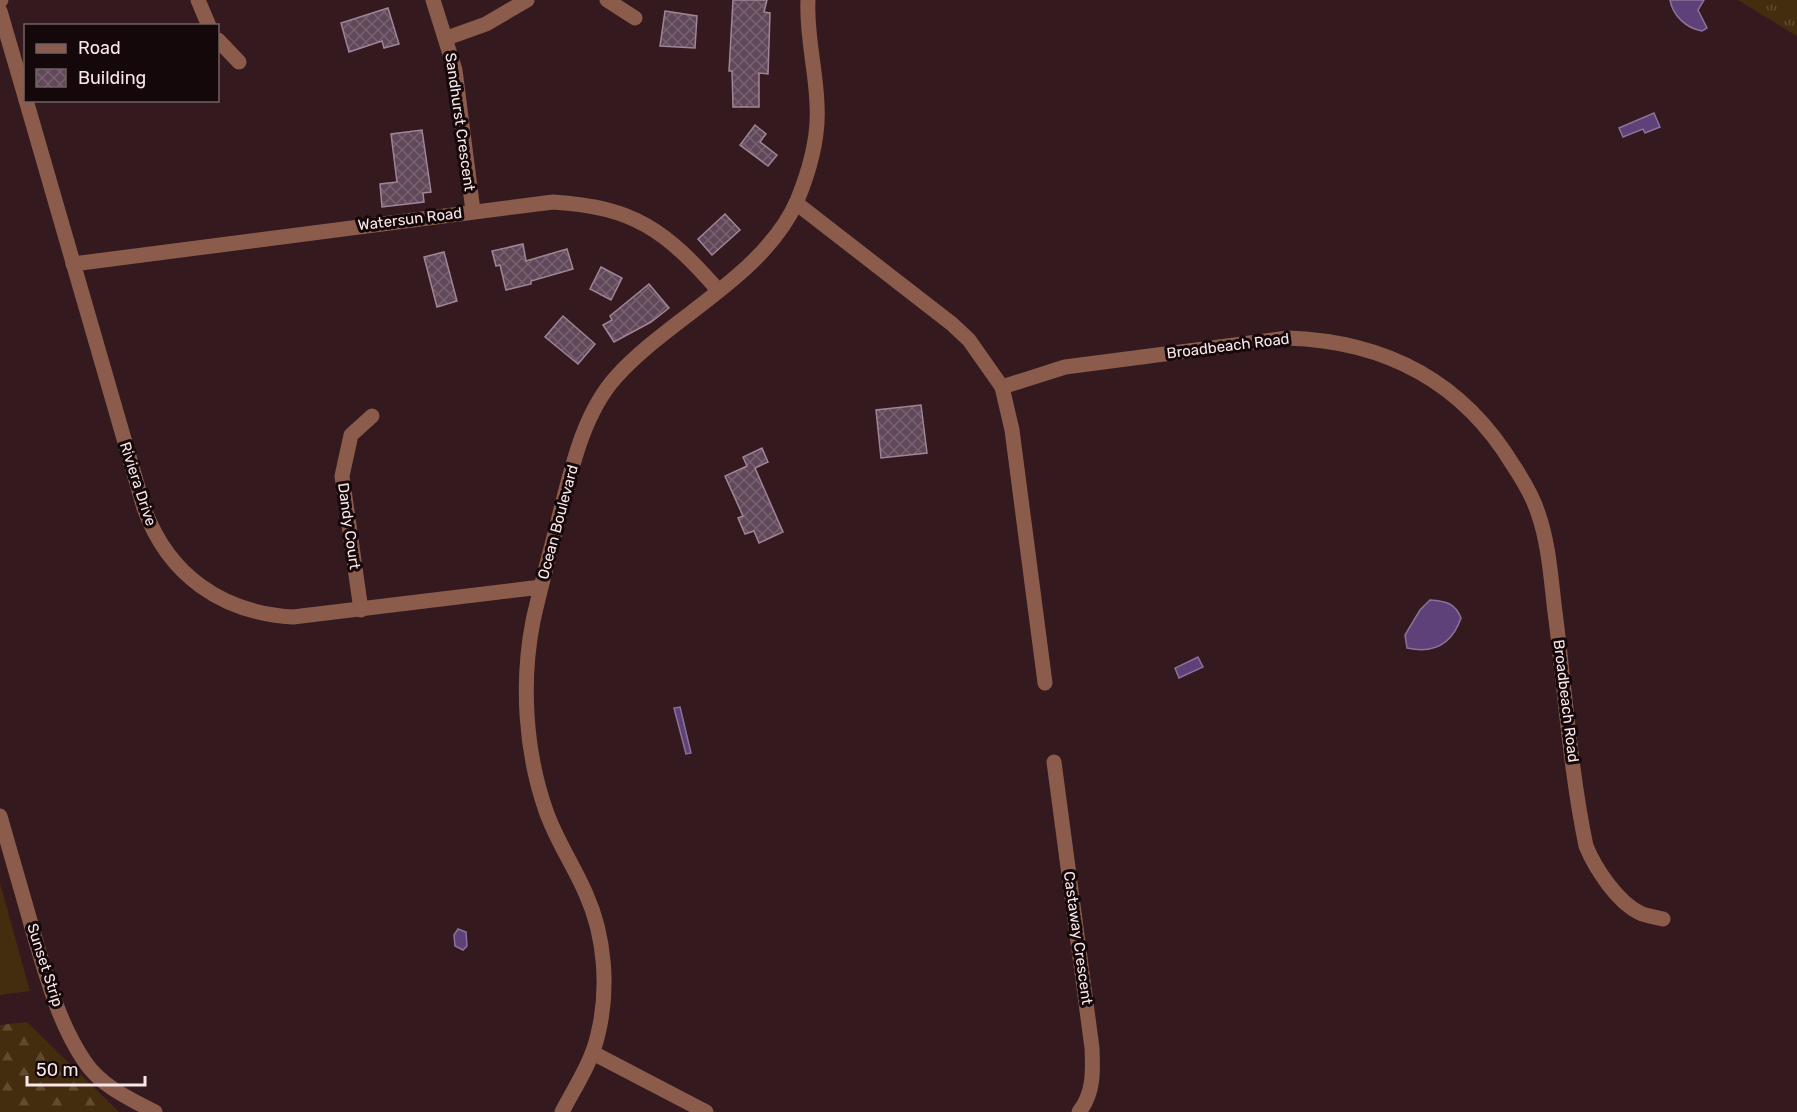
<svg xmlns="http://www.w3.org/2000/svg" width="1797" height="1112" font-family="Rubik,sans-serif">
<defs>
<pattern id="grass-tufts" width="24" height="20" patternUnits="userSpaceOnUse" patternTransform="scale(1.5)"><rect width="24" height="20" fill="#442c0e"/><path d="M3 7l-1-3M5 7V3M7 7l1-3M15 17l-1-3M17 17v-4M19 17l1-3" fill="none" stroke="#604b31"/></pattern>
<pattern id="forest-firs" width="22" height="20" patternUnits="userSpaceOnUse" patternTransform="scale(1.5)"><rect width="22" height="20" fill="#442c0e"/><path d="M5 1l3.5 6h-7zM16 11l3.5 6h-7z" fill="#604b31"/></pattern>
<pattern id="building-cross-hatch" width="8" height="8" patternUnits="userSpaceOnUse" patternTransform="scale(1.5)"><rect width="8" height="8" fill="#614859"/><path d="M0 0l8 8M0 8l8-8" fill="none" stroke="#786271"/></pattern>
</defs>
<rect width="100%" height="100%" fill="#34191e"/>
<polygon fill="url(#grass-tufts)" points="1738,0 1797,0 1797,36 1795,35"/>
<polygon fill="url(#forest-firs)" points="27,1022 119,1112 0,1112 0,1025"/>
<polygon fill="#442c0e" points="0,883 30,991 0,995"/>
<g fill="#5d4178" stroke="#8c729a" stroke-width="1.5">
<path d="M1670,0H1704L1698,10L1707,28L1702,31C1686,28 1673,16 1670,0Z"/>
<polygon points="1654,113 1660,127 1645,133 1643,129 1623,137 1619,128"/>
<path d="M1430,600C1446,601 1455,603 1461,618C1452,644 1434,654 1407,648L1405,635L1420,610Z"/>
<polygon points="1198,657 1203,667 1179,678 1175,668"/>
<polygon points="680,707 691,753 686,754 674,708"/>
<polygon points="458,929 466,932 467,946 463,950 455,946 454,935"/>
</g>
<g fill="url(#building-cross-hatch)" stroke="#a08598" stroke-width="1.5">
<polygon points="733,0 767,0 764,12 770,13 768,74 759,73 759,107 733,107 732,71 729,71"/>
<polygon points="388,8 399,44 384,48 382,41 349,52 341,23"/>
<polygon points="665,11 697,16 695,48 660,46"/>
<polygon points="755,125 766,134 760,142 777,155 768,166 740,145"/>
<polygon points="422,130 431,192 423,193 424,202 382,207 380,184 397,182 391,134"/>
<polygon points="725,214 740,230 712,255 698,239"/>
<polygon points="523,244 526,261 567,249 573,269 531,281 531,284 506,290 500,265 496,266 492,251"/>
<polygon points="444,252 457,301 437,307 424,257"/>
<polygon points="601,267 622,278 611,300 590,289"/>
<polygon points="649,284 669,308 651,322 614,342 603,325 612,320 610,316"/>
<polygon points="563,316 595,344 578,364 545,337"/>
<polygon points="921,405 927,453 881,458 876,410"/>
<polygon points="762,448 768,462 755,468 783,532 759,543 754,531 745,534 738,518 743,516 725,476 747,466 743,457"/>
</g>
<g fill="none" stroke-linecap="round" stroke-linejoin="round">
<g stroke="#8b5b4b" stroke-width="15">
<polyline points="0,0 1,0"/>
<polyline points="198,0 209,26"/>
<polyline points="433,0 455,70 473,211"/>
<polyline points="607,0 635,18"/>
<polyline points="0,11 26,100"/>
<polyline points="447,38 486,24 527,0"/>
<polyline points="218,40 239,62"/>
<path d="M26,100L144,508C168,575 222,613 293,617L541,587"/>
<path d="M796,203L952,324L969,340L1002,387L1065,367L1287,338C1384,341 1462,381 1513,465C1523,480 1533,497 1538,513C1549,544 1551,580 1555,612C1565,689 1570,769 1586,846C1595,868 1617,902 1640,913C1646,916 1656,917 1663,919"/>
<path d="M73,264L553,202C635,207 666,231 718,290"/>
<polyline points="1002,387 1012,430 1045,683"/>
<polyline points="361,610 342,476 351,435 372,416"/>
<path d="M1054,762L1092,1048C1093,1071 1094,1093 1079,1112"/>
<polyline points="593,1053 706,1112"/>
<path d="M562,1112C575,1087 592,1062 598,1034C609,989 605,936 586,894C574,866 556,840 546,811C525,751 521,682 533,621C540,589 549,557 557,525C570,476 581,416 616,377C670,317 763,277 797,201C809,172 819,136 817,105C816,69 806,35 808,0"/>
</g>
<path stroke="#8b5b4b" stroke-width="15" d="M0,816C11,855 23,895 34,935C47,978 59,1024 85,1062C101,1086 130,1099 155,1112"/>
</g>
<g text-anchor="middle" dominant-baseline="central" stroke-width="6" stroke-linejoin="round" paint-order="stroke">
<g font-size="15" fill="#f9e6e8" stroke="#14080a">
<text transform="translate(460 122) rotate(82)">Sandhurst Crescent</text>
<text transform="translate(410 219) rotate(-7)">Watersun Road</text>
<text transform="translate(1228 346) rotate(-7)">Broadbeach Road</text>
<text transform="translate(138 484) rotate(72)">Riviera Drive</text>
<text transform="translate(558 522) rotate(-75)">Ocean Boulevard</text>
<text transform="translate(349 526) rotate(82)">Dandy Court</text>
<text transform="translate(1566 701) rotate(83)">Broadbeach Road</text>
<text transform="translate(1078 938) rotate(82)">Castaway Crescent</text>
<text transform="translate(45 965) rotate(72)">Sunset Strip</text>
</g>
</g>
<rect x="24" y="24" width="195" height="78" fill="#14080a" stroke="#706163" stroke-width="1.5"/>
<rect x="36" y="44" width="30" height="9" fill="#8b5b4b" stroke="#706163" stroke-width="1.5"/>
<text x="78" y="54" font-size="18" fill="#f9e6e8">Road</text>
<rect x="36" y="69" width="30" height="18" fill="url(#building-cross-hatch)" stroke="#706163" stroke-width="1.5"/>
<text x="78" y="84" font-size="18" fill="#f9e6e8">Building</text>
<path d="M27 1076v9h118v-9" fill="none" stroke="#f9e6e8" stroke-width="3"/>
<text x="36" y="1076" font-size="18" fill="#f9e6e8" stroke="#14080a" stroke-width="4.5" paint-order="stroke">50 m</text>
</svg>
